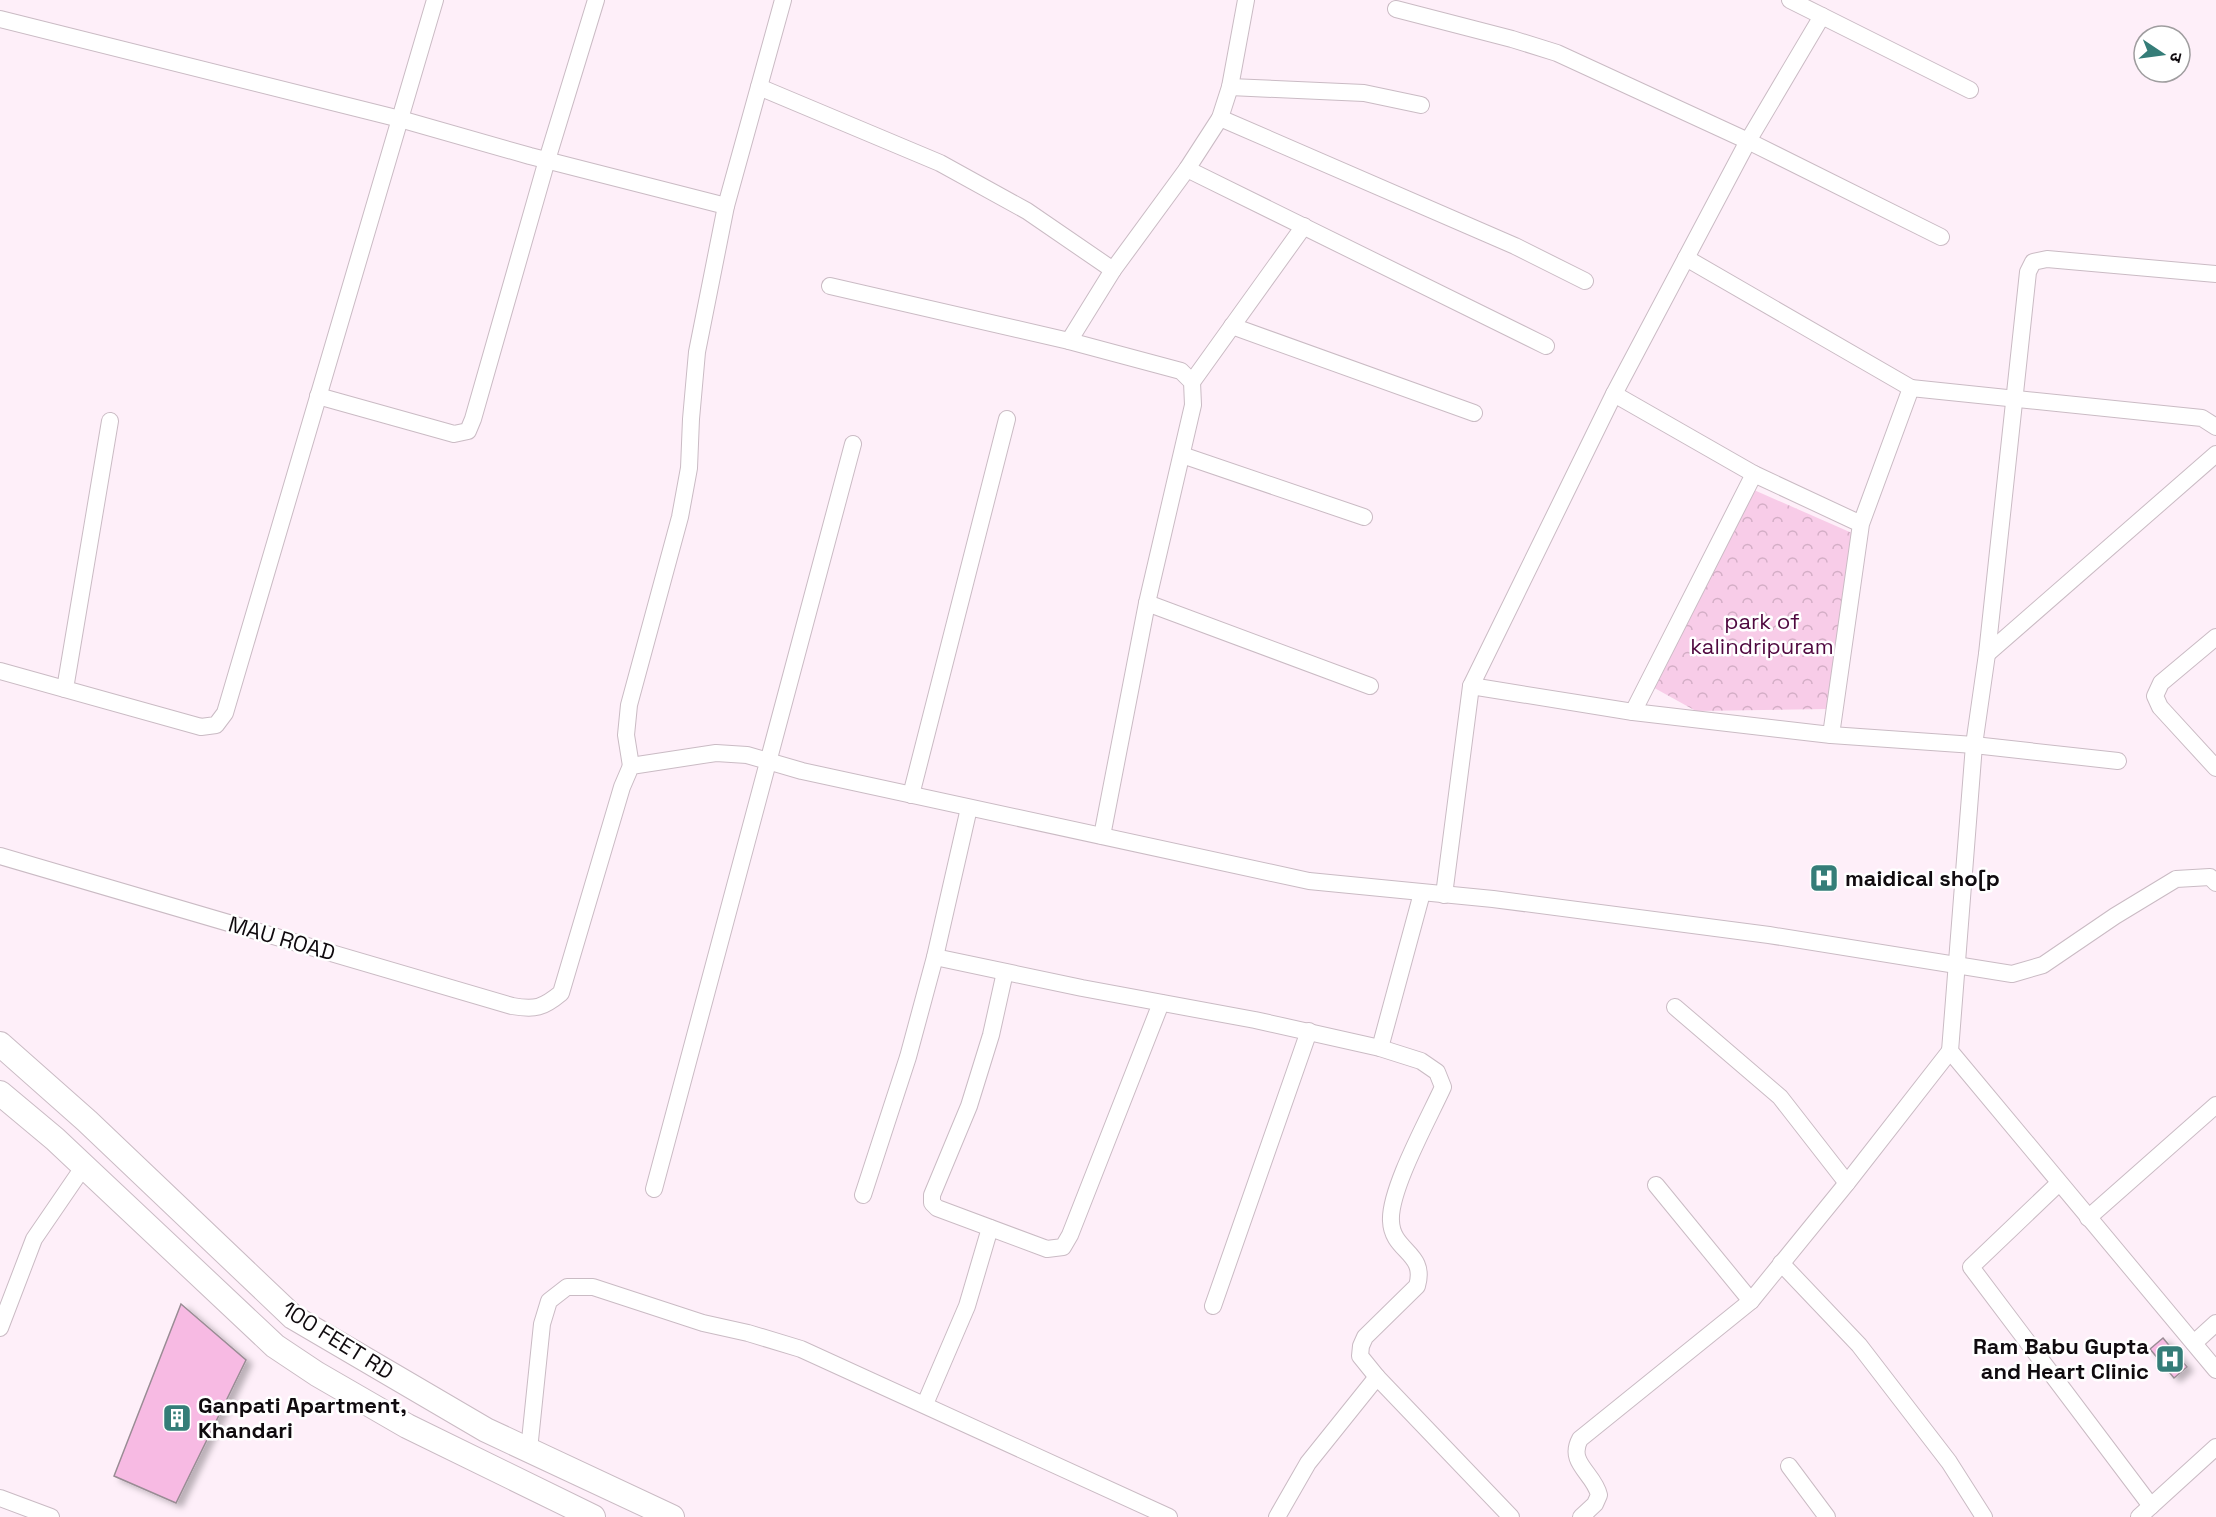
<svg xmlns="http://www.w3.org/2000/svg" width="2216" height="1517" font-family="'Space Grotesk','Noto Sans Devanagari',sans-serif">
<defs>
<pattern id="park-crowns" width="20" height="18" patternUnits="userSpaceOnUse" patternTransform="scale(1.5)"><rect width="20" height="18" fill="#f8cce8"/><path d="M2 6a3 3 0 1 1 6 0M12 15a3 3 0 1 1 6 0" fill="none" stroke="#d4aec6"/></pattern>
<filter id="shadow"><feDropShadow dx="6" dy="4" stdDeviation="3" flood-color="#0004"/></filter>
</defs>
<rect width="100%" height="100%" fill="#feeff9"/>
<polygon fill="url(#park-crowns)" points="1754,490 1852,533 1829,709 1696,711 1649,685"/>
<g fill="#f7bae3" stroke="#998c94" stroke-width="1.5" filter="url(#shadow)">
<polygon points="181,1304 246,1360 176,1503 114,1476"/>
<polygon points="2163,1338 2187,1367 2174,1378 2150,1349"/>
</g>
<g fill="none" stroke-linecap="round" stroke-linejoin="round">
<g stroke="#cabbc4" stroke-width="18">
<g id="minor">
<polyline points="1790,0 1822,16"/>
<polyline points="1396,9 1512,39 1557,53 1748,141 1941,237"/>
<polyline points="0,19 400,119 530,156 726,206"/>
<polyline points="759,87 940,163 1027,211 1113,270 1069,341 830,286"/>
<polyline points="1230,87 1364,93 1421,105"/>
<polyline points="1220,118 1515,246 1585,281"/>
<polyline points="1187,169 1546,346"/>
<polyline points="1686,258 1911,388"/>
<polyline points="1113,270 1187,169 1220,118 1230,87 1246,0"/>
<polyline points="2216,274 2047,259 2033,262 2028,272 1987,654 1974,745 1950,1051 2216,1370"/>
<polyline points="1232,326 1474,413"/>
<polyline points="1069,341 1181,371 1192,382 1193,405 1147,603 1102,836"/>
<polyline points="1192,382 1304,226"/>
<polyline points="1614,394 1754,474"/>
<polyline points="318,396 454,434 468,431 473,419 547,160 596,0"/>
<polyline points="1182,455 1364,517"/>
<polyline points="1861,524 1754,474 1633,712 1831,735 1861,524 1911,388 2202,418 2216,427"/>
<polyline points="1147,603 1370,686"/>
<polyline points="2216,637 2161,683 2155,696 2160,707 2216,768"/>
<polyline points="1987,654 2216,454"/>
<polyline points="0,671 201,727 216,725 225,713 435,0"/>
<polyline points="1471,686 1633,712"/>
<polyline points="65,689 110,421"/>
<polyline points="1831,735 1974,745 2118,761"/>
<polyline points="631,766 626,735 629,705 680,517 689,468 691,419 697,352 726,206 783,0"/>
<polyline points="911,795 1007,419"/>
<path d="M0,856L512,1006C535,1010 543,1008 561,993L622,787L631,766L716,753L747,755L802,771L1309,881L1493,899L1769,935L2012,974L2043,965L2115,916L2176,879L2210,877L2216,883"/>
<polyline points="1444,895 1471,686 1614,394 1748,141 1822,16 1970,90"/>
<path d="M935,957L1082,988L1255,1020L1380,1048L1421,1061L1437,1072L1443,1087C1429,1118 1389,1190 1391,1221C1392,1252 1427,1252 1417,1286L1365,1337L1361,1346L1360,1356L1377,1377"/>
<polyline points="1005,972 991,1035 969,1106 932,1195 932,1203 937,1208 1047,1249 1063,1247 1070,1235 1161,1003"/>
<polyline points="1675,1007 1780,1097 1847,1183"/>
<polyline points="1380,1048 1422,893"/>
<polyline points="2059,1183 1971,1267 2151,1506"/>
<polyline points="1656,1185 1751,1301"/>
<polyline points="654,1189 853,444"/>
<polyline points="863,1195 908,1057 935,957 969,808"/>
<polyline points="2088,1218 2216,1105"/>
<polyline points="1781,1263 1859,1345 1949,1462 1984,1517"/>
<polyline points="1213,1306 1309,1031"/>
<polyline points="0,1328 34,1239 84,1166"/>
<polyline points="2194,1343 2216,1323"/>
<polyline points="925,1404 967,1306 990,1228"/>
<polyline points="529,1450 542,1324 549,1301 567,1287 593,1287 703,1323 748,1333 801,1349 1169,1517"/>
<polyline points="1789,1466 1827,1517"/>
<polyline points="0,1498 51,1517"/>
<polyline points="1277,1517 1308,1463 1377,1377 1511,1517"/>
<path d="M1581,1517L1595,1504L1599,1495C1594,1473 1567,1463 1580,1439L1751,1301L1847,1183L1950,1051"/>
<polyline points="2139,1517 2216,1447"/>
</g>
</g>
<g stroke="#cabbc4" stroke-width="26">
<g id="secondary">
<polyline points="0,1044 87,1121 293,1317 486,1430 672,1517"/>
<polyline points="0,1093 55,1139 275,1346 317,1374 407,1426 593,1517"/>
</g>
</g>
<use href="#minor" stroke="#fff" stroke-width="16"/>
<use href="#secondary" stroke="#fff" stroke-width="24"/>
</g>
<defs>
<g id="hospital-square" transform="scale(1.5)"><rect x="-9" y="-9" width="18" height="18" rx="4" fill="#357d78" stroke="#fff"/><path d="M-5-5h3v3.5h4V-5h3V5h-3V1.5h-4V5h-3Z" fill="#fff"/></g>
<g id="building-square" transform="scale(1.5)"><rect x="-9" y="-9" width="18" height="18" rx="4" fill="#357d78" stroke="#fff"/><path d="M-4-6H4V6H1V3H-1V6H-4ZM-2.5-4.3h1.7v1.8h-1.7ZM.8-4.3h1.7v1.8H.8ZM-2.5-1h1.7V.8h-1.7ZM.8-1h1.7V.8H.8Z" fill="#fff"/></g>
</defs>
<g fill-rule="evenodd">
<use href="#hospital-square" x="1824" y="878"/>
<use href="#hospital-square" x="2170" y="1359"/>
<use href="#building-square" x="177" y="1418"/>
</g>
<g text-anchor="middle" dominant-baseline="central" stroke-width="5" stroke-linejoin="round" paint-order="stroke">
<g font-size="22" fill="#500940" stroke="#fff">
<text x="1762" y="621">park of<tspan x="1762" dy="25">kalindripuram</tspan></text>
</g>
<g font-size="22" font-weight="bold" fill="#100b0f" stroke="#fff" text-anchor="start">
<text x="1845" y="878">maidical sho[p</text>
<text x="2149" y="1346" text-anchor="end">Ram Babu Gupta<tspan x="2149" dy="25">and Heart Clinic</tspan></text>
<text x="198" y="1405">Ganpati Apartment,<tspan x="198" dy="25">Khandari</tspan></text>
</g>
<g font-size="22" fill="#100b0f" stroke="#fff">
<text transform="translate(282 938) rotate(16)">MAU ROAD</text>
<text transform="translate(338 1340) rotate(32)">100 FEET RD</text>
</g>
</g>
<g transform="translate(2162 54) rotate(103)"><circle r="28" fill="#ffffff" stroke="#9f9d9f" stroke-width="1.5"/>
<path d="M0-4.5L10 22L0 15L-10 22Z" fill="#357d78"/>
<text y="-9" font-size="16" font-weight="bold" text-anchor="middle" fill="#100b0f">उ</text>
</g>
</svg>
